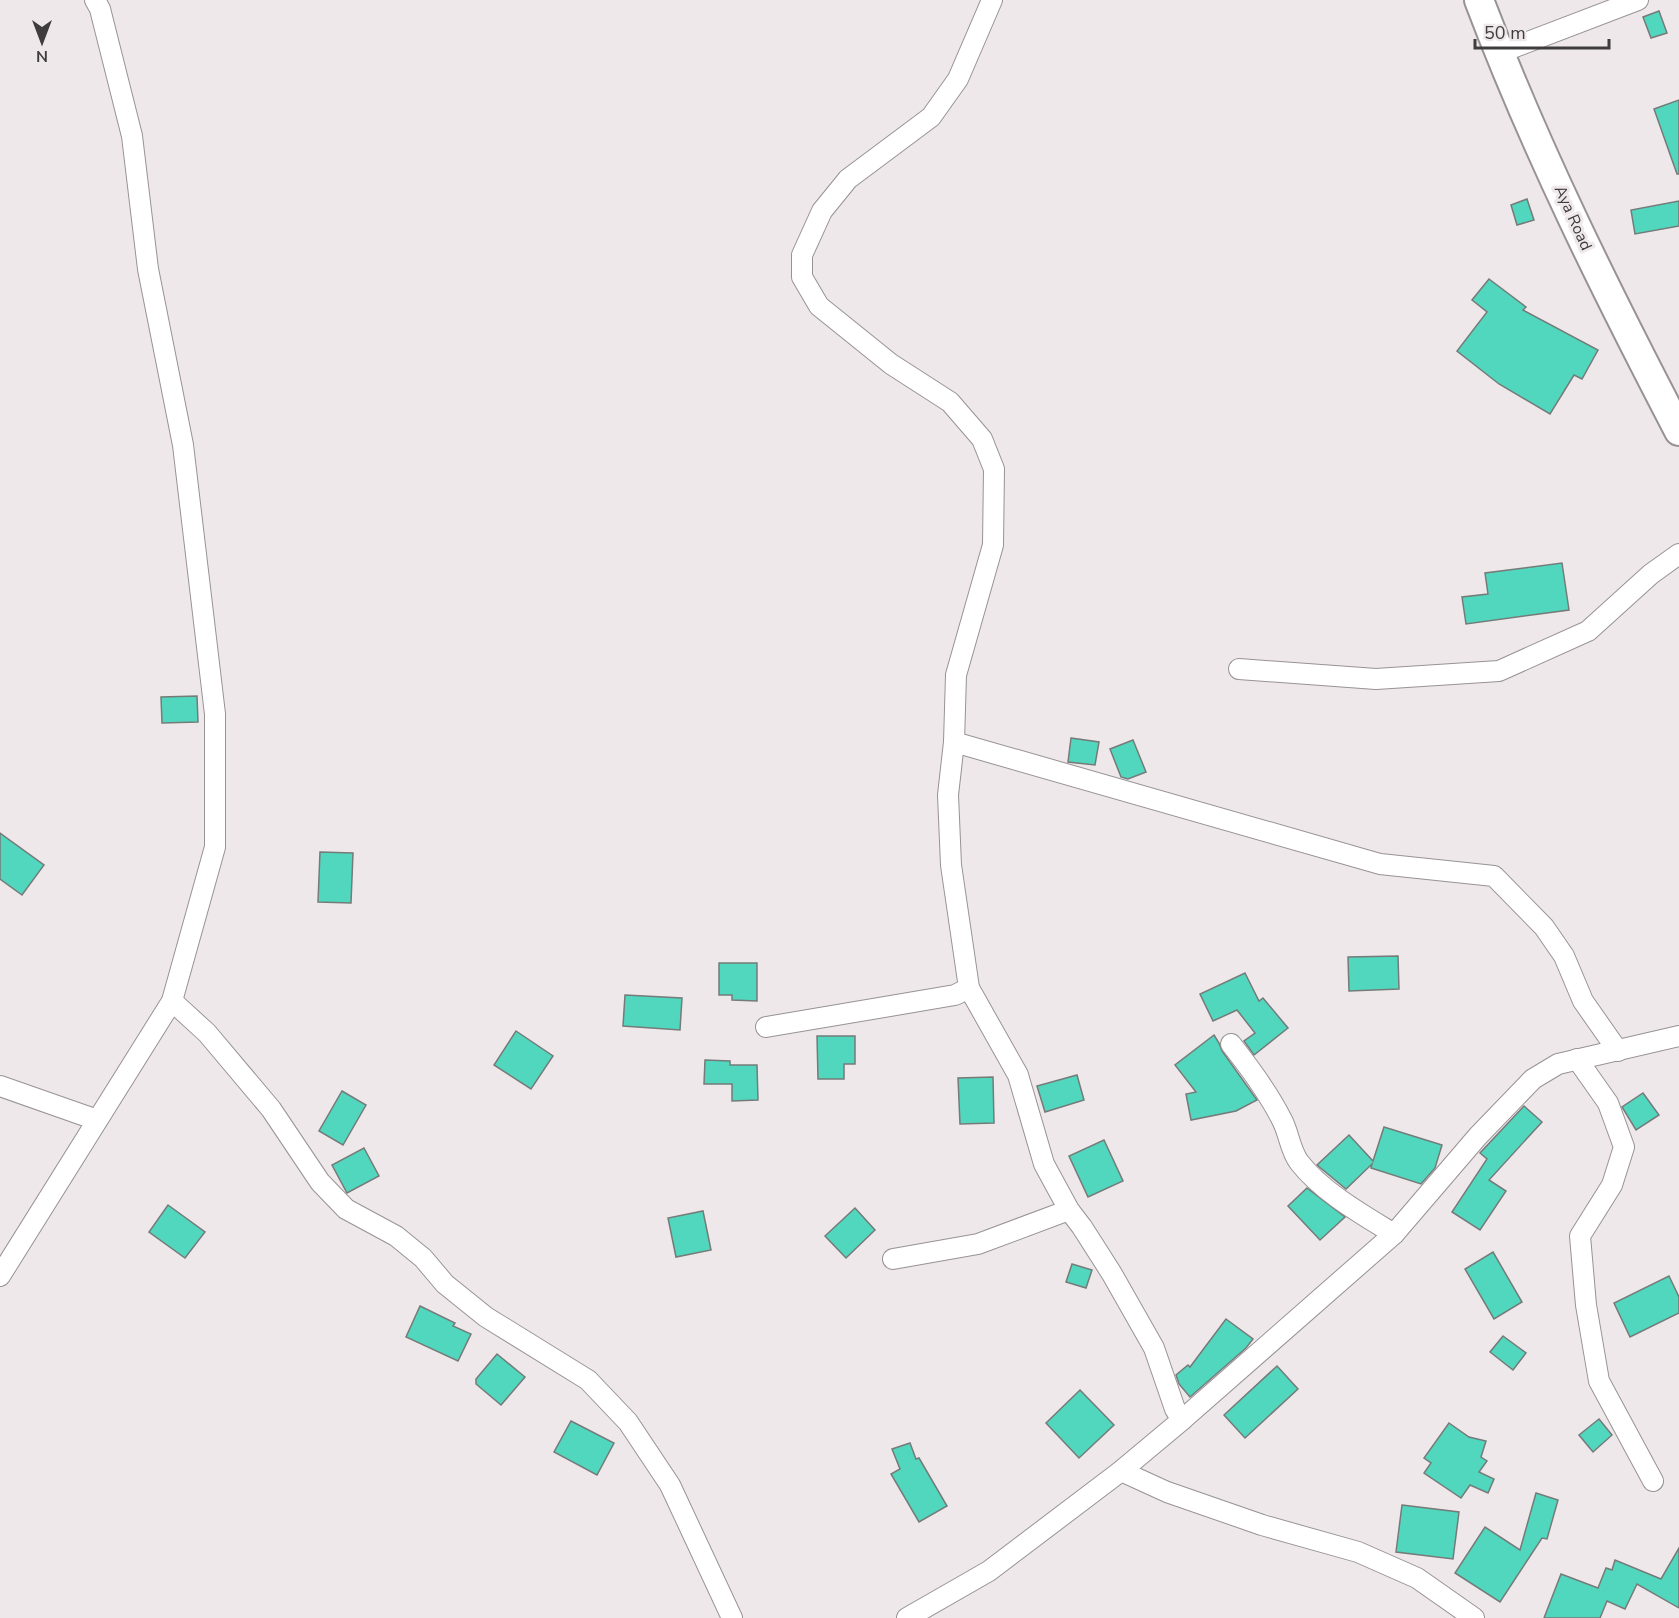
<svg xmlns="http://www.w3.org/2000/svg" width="1679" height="1618" font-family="'Nunito Sans',sans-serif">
<rect width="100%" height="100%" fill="#efe8eb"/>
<g fill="#51d7be" stroke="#747b79" stroke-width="1.5">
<polygon points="1659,11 1667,33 1651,38 1643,17"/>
<polygon points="1679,100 1679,174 1677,174 1654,109"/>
<polygon points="1527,199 1534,220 1517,225 1511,205"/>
<polygon points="1679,201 1679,226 1635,234 1631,210"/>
<polygon points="1489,279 1526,307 1523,310 1598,350 1582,379 1574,375 1550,414 1499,384 1457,351 1487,312 1472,300"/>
<polygon points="1562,563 1569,610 1466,624 1462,597 1488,594 1485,573"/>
<polygon points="197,696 198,722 162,723 161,697"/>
<polygon points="1071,738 1099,742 1095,765 1068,762"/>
<polygon points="1133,740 1146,772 1128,779 1121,777 1110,749"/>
<polygon points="0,833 44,865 22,895 0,879"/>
<polygon points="320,852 353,853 351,903 318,902"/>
<polygon points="1398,956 1399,989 1349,991 1348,957"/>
<polygon points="719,963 757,963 757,1001 732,1000 732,995 719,995"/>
<polygon points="1245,973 1259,1001 1263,998 1288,1028 1254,1055 1244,1041 1255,1033 1237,1010 1213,1021 1200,994"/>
<polygon points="625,995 682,998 680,1030 623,1026"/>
<polygon points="516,1031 553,1056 531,1089 494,1065"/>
<polygon points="1214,1035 1219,1043 1222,1051 1257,1100 1236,1111 1191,1120 1186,1094 1196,1092 1175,1065"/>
<polygon points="817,1036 855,1036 855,1064 844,1064 844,1079 818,1079"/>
<polygon points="705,1060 730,1061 730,1065 757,1065 758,1100 732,1101 732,1084 704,1084"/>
<polygon points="1077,1075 1084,1100 1045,1112 1037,1086"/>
<polygon points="993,1077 994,1123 960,1124 958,1078"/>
<polygon points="342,1091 366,1105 343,1145 319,1131"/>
<polygon points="1643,1093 1659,1115 1636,1130 1622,1107"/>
<polygon points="1524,1106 1542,1122 1489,1180 1506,1191 1480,1230 1452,1212 1487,1159 1480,1153"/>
<polygon points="1384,1127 1442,1145 1435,1168 1421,1184 1371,1168 1372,1164 1346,1189 1317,1165 1349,1135 1373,1161"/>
<polygon points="1104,1140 1123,1181 1088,1197 1069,1156"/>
<polygon points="364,1148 379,1176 347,1193 332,1165"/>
<polygon points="1307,1188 1345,1217 1320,1240 1288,1206"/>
<polygon points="168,1205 205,1232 185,1258 149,1232"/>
<polygon points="855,1208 875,1230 846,1258 825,1236"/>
<polygon points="703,1211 711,1250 676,1257 668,1218"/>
<polygon points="1493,1252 1522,1302 1494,1319 1465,1269"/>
<polygon points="1072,1264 1092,1270 1086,1288 1066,1282"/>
<polygon points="1669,1276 1679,1297 1679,1313 1630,1337 1614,1303"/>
<polygon points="420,1306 455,1323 453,1326 471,1334 458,1361 406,1337"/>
<polygon points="1226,1319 1253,1339 1246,1348 1190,1397 1179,1384 1176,1375 1188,1365 1190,1367"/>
<polygon points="1503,1336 1526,1353 1513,1370 1490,1352"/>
<polygon points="497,1354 525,1377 501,1405 476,1384 476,1379"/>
<polygon points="1277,1366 1298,1389 1245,1438 1224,1415"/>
<polygon points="1080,1390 1114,1425 1079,1458 1046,1423"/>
<polygon points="1599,1419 1612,1435 1593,1452 1579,1435"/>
<polygon points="571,1421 614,1443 597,1475 554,1452"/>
<polygon points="1449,1423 1469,1437 1486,1441 1481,1457 1487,1461 1479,1472 1494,1479 1488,1493 1470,1485 1461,1498 1424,1473 1431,1463 1424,1458"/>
<polygon points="910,1443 916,1459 919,1458 947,1506 919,1522 891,1474 900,1469 892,1449"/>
<polygon points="1536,1493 1558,1500 1547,1539 1542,1538 1500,1602 1455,1573 1485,1527 1520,1550"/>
<polygon points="1402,1505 1459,1512 1453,1559 1396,1552"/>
<polygon points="1679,1548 1679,1608 1637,1584 1625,1609 1607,1601 1600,1618 1544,1618 1561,1574 1598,1588 1606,1568 1612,1570 1615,1560 1661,1579"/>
</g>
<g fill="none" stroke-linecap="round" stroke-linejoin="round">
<g stroke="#989295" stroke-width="22">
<g id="street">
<polyline points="992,0 958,79 931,117 848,179 822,211 802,255 802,277 819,306 891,364 950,402 982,439 994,469 993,545 956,675 954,742 948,795 951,865 969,988 1018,1075 1044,1164 1069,1210 1082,1227 1112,1274 1154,1348 1175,1409 1182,1420"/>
<polyline points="1499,53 1638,0"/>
<polyline points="1239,669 1376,679 1499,671 1588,631 1651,574 1679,554"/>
<polyline points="954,742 1380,864 1494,876 1544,927 1564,956 1583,1001 1618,1051"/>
<polyline points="172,1001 207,1033 271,1109 320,1182 346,1209 396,1236 423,1258 445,1284 486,1317 588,1380 628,1422 670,1485 732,1618"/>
<polyline points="766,1027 955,995 969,988"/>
<path d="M1231,1044C1250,1068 1268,1092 1282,1120C1289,1133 1290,1150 1299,1162C1322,1192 1363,1215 1394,1234"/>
<polyline points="1577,1059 1608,1103 1624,1147 1612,1185 1580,1236 1586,1305 1599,1381 1653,1481"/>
<polyline points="0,1086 97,1120"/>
<polyline points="893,1259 978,1244 1069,1210"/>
<polyline points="0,1276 172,1001 215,847 215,714 183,445 148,269 132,136 100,9 95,0"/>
<polyline points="1121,1471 1167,1492 1262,1525 1358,1552 1417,1578 1474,1618"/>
<polyline points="907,1618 989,1571 1121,1471 1182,1420 1394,1234 1478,1136 1533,1079 1558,1064 1679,1036"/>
</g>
</g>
<g stroke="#989295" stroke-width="32">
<path id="secondary" d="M1479,0C1535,148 1606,291 1679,431"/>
</g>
<use href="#street" stroke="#fff" stroke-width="20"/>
<use href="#secondary" stroke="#fff" stroke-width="28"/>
</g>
<g text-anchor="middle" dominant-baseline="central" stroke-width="6" stroke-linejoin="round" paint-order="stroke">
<g font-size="16" fill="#3f3c3d" stroke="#efe8eb">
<text transform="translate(1573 218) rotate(66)">Aya Road</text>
</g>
</g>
<g transform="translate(42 42) rotate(180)" stroke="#efe8eb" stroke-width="4.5" paint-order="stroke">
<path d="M0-4.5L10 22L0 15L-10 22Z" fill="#3f3c3d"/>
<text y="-9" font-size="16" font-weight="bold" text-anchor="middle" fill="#3f3c3d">N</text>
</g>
<path d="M1475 39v9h134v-9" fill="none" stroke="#3f3c3d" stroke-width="3"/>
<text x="1484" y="39" font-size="18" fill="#3f3c3d" stroke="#efe8eb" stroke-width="4.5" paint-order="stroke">50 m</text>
</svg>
